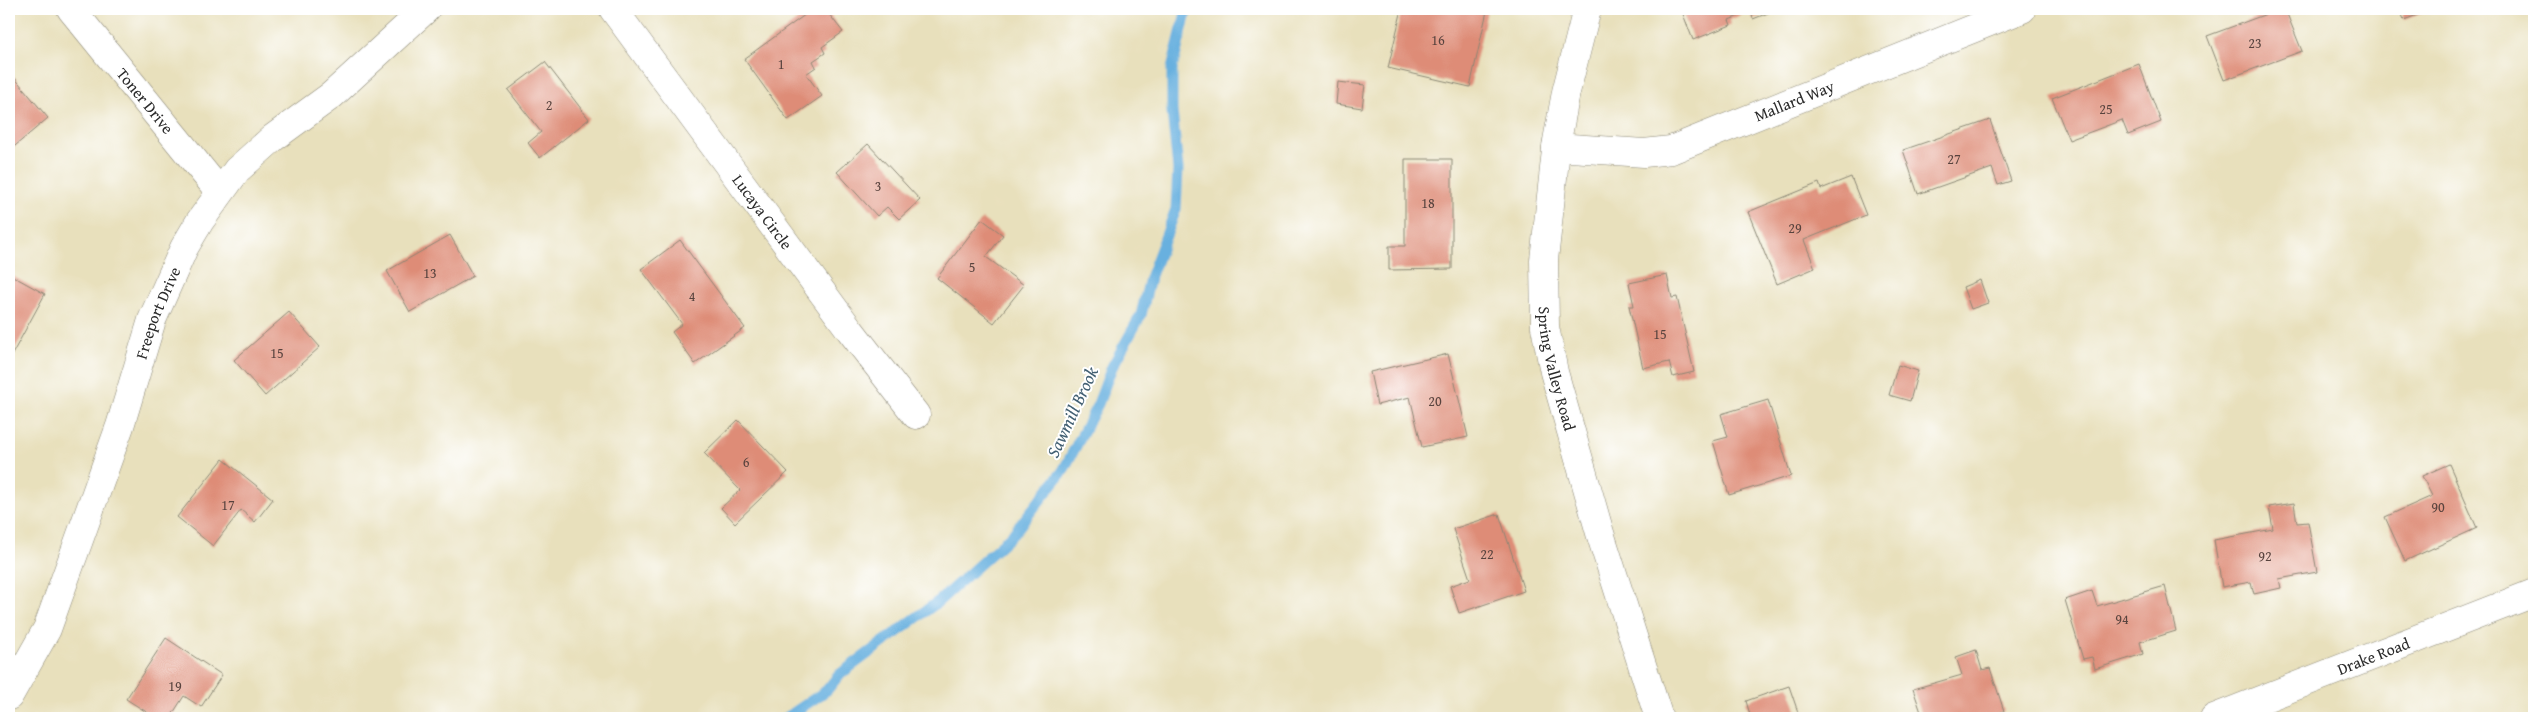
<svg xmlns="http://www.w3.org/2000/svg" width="2543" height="727" font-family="'Gentium Book Plus',serif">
<rect width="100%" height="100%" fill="#fff"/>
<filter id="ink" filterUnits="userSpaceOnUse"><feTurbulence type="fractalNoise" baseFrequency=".02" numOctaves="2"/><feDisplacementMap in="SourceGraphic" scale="10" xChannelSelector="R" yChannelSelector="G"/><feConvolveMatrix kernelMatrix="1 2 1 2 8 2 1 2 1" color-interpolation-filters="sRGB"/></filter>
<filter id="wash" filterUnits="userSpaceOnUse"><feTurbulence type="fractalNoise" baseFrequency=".0096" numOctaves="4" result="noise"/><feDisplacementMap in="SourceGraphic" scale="20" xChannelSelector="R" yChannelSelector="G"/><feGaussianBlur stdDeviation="1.12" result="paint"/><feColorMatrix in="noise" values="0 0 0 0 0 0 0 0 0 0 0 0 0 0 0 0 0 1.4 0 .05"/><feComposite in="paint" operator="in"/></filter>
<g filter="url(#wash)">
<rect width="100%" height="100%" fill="#e8e0bc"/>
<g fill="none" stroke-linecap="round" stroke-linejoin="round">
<polyline stroke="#67b0df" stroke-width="11" points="786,718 827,690 839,675 939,601 1013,534 1063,471 1098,404 1112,367 1141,315 1150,278 1176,209 1178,169 1172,111 1172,69 1187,9"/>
</g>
<g id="blocks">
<g fill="#de8c77">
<polygon points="813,9 825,9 843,32 822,47 825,53 813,61 816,67 806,74 822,96 788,120 744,59"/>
<polygon points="1402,9 1476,9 1487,11 1470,87 1388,68"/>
<polygon points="1681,9 1778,9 1753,19 1751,11 1729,20 1731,25 1693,40"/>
<polygon points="2280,9 2285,9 2302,51 2224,80 2207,36"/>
<polygon points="2400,9 2433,9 2404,20"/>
<polygon points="545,62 589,119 540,158 528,143 541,132 508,90"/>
<polygon points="2139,64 2161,122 2128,135 2122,120 2069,140 2052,98"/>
<polygon points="9,71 48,118 9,151"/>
<polygon points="1338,82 1365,85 1362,108 1336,104"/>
<polygon points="1990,120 2011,181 1998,185 1992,168 1918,194 1903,150"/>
<polygon points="868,144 920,200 899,219 887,207 877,216 837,172"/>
<polygon points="1405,159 1452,159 1452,269 1389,270 1389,246 1405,246"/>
<polygon points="1851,177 1866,215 1804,240 1815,268 1777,284 1748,212 1819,183 1821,189"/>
<polygon points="982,219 1003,235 986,257 1024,285 994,323 937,278"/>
<polygon points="450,235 473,276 410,312 387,271"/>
<polygon points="680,240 745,328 695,364 672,332 682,324 641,269"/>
<polygon points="9,274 45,294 9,360"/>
<polygon points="1667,275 1672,298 1677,297 1694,372 1673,377 1669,362 1643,368 1629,306 1634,306 1629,283"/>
<polygon points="1980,280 1988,303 1971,309 1963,287"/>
<polygon points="289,312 320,347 265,396 234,360"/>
<polygon points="1448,354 1468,437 1422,447 1410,397 1377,405 1370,372"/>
<polygon points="1898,365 1918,371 1910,401 1889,395"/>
<polygon points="1768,400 1791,476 1729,495 1713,441 1728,437 1721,414"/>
<polygon points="738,420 788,472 735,523 721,508 740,490 704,453"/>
<polygon points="223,459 273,499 255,522 241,510 213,546 177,517"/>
<polygon points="2449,464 2477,528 2405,561 2385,517 2432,496 2422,476"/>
<polygon points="2294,503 2297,523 2308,522 2317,572 2279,579 2281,588 2254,594 2251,582 2222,587 2214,540 2273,529 2269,507"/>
<polygon points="1499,514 1524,591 1459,613 1450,586 1470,579 1453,529"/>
<polygon points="2165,586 2176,631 2140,642 2143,654 2095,669 2092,657 2083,659 2065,600 2092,591 2097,606"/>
<polygon points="166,638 222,675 201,707 184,696 170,718 156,718 126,699"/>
<polygon points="1976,650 1982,670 1990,668 2004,711 1984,718 1923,718 1913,689 1962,675 1956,657"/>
<polygon points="1789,686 1800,718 1751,718 1746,701"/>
</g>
</g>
</g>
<g filter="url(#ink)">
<use href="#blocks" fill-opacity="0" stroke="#8a8674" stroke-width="1"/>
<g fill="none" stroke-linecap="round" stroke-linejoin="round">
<g stroke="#8a8674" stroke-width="29">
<g id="minor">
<path id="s1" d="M71,9L219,191"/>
<path id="s2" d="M613,9L850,330L916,415"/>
<path id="s3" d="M1587,9L1566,92L1557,141L1544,260L1545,327L1554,372L1600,533L1659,718"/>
<path id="s4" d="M1556,147L1644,153L1671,150L2022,9"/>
<path id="s5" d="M9,696L47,629L120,426L152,320L184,248L200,221L237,170L273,138L332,95L426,9"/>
<path id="s6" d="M2214,718L2534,593"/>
</g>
</g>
<use href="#minor" stroke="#fff" stroke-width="28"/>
</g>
</g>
<g text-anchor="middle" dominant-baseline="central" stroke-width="4" stroke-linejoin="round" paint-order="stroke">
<g font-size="14" fill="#58433e">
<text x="1438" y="40">16</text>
<text x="2255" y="43">23</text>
<text x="781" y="64">1</text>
<text x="549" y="105">2</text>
<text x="2106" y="109">25</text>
<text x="1954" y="159">27</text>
<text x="878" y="186">3</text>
<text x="1428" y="203">18</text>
<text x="1795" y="228">29</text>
<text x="972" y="267">5</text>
<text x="430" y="273">13</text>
<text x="692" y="296">4</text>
<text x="1660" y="334">15</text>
<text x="277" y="353">15</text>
<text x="1435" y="401">20</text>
<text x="746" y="462">6</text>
<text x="228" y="505">17</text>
<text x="2438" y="507">90</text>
<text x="1487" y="554">22</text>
<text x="2265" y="556">92</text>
<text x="2122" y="619">94</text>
<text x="175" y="686">19</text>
</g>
<g font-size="16" fill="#2b2b2b" stroke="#fff">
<text stroke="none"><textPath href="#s1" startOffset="118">Toner Drive</textPath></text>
<text stroke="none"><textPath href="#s4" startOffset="248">Mallard Way</textPath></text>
<text stroke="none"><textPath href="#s2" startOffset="252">Lucaya Circle</textPath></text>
<text stroke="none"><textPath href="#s5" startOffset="412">Freeport Drive</textPath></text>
<text stroke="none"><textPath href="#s3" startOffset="365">Spring Valley Road</textPath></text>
<text stroke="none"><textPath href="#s6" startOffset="171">Drake Road</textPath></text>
</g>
<g font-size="18" font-style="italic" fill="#436073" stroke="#fff">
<text transform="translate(1072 412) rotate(-65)">Sawmill Brook</text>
</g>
</g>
<rect width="2543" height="727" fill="none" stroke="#fff" stroke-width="30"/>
</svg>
